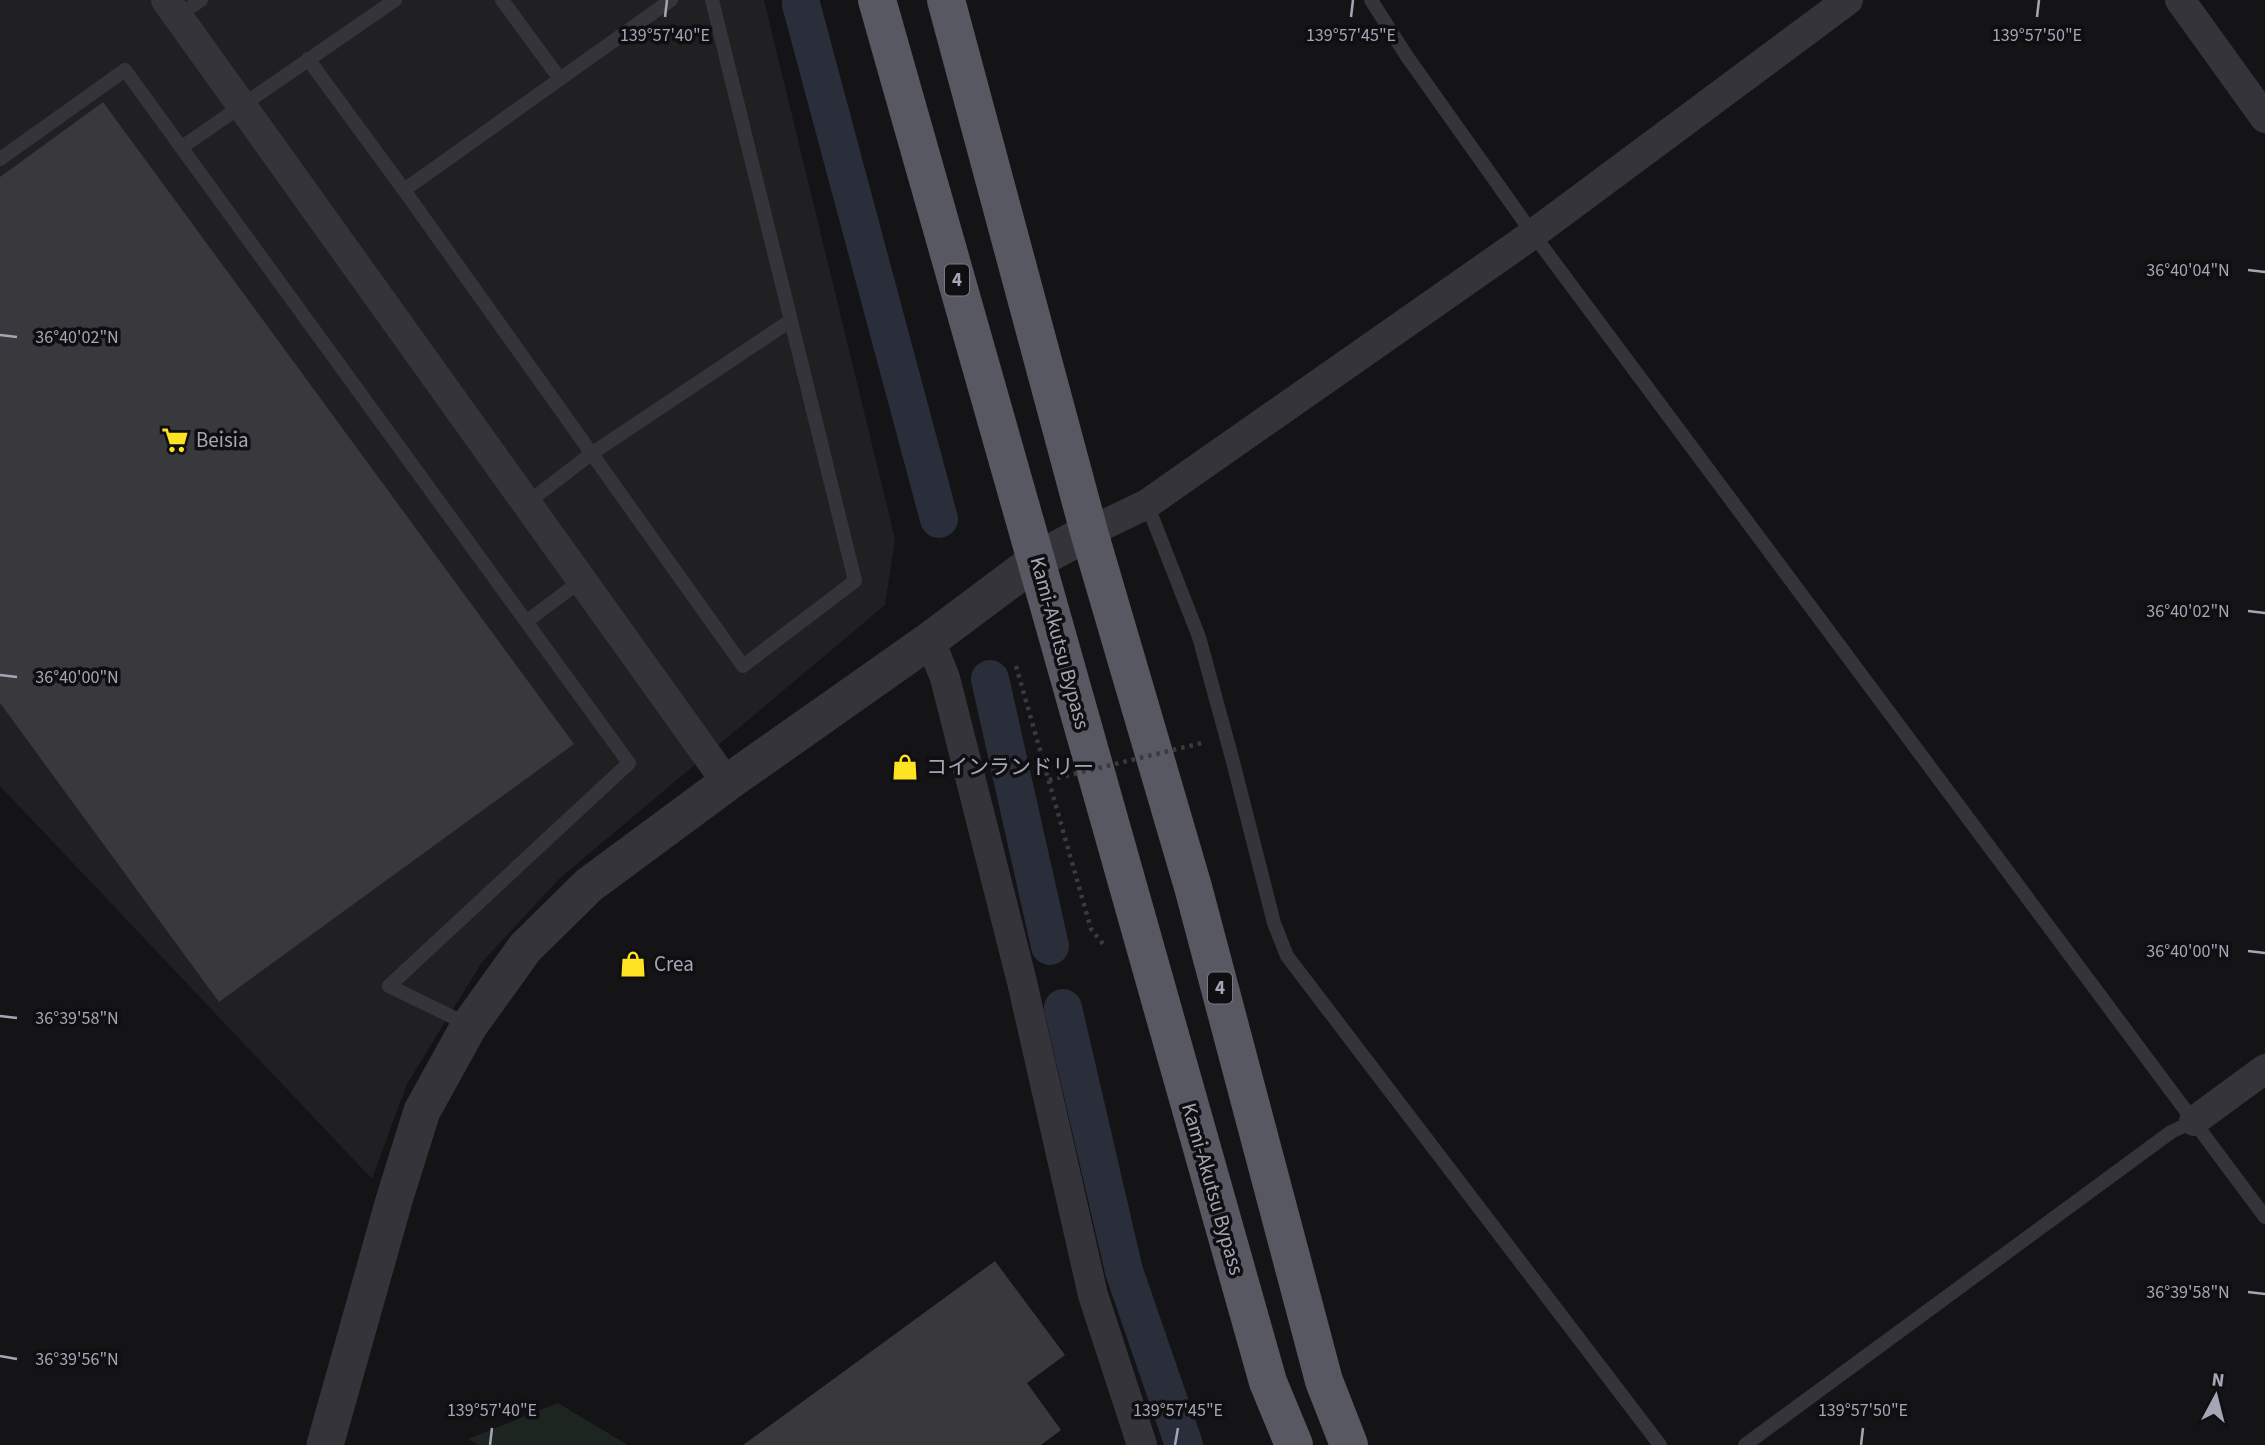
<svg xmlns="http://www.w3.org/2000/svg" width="2265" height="1445" font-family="'Source Sans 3','Noto Sans JP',sans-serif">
<rect width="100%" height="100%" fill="#141315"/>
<polygon fill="#201f22" points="0,0 764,0 895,539 885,605 559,879 482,962 407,1084 372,1179 0,786"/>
<polygon fill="#1d2520" points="558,1403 628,1445 478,1445 468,1439"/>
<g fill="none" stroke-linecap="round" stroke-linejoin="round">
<g stroke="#292e3a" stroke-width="38">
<polyline points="801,4 939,519"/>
<polyline points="990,679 1050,946"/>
<polyline points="1063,1008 1124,1271 1184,1445"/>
</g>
</g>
<g fill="#38383d">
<polygon points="103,102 574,744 219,1002 0,703 0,177"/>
<polygon points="995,1261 1065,1355 1027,1383 1061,1430 1041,1445 743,1445"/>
</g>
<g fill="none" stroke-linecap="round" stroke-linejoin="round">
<polyline stroke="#3a3a41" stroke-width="4.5" stroke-dasharray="3.5 5" stroke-linecap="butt" points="1016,666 1091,929 1103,944"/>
<g stroke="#34343a" stroke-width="14">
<polyline points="502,0 560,79"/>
<polyline points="671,0 404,190 743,666 855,581 712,0"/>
<polyline points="1371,0 1406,55 1533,234 2265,1217"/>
<polyline points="178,16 201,0"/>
<polyline points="308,59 404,190"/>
<polyline points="182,147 395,0"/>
<polyline points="0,159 125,70 629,763 389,986 469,1025"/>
<polyline points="527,503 591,454 790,321"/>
<polyline points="1147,504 1199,637 1232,758 1274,923 1287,956 1660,1445"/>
<polyline points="527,621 582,580"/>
<polyline points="1745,1445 2171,1132 2194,1121"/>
</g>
<g stroke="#34343a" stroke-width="30">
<polyline points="166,0 727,783"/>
<polyline points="2180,0 2265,118"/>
<polyline points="1089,532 1147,504 1533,234 1848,0"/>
<polyline points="930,640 945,678 1022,982 1093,1295 1142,1445"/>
<polyline points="2194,1121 2265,1069"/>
</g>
<polyline stroke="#34343a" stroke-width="37" points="325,1445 395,1197 422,1111 469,1026 525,948 589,885 727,783 930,640 1037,560 1089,532"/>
<g stroke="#585863" stroke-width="38">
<path d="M877,0C1009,460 1137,922 1268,1382L1294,1445"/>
<polyline points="946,0 1089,532 1193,887 1324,1381 1349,1445"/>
</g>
<polyline stroke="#3a3a41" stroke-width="4.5" stroke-dasharray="3.5 5" stroke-linecap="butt" points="1049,780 1206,742"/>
</g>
<path fill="none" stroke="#a4a6b6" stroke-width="2.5" d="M665,17L667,0M1351,17L1353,0M2037,17L2039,0M2248,270L2265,272M0,335L17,337M2248,611L2265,613M0,675L17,677M2248,951L2265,953M0,1016L17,1018M2248,1292L2265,1294M0,1356L17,1359M490,1445L492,1428M1175,1445L1178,1428M1861,1445L1863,1428"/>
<defs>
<g id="supermarket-bare" transform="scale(2.1)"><path d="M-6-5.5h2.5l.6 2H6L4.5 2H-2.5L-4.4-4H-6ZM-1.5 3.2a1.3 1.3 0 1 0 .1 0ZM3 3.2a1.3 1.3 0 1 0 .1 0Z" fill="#fee322" stroke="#0f0e10" stroke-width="2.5" paint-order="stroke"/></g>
<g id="shop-bare" transform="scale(2.1)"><path d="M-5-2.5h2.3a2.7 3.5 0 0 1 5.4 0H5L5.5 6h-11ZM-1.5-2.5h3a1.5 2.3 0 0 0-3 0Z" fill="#fee322" stroke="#0f0e10" stroke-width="2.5" paint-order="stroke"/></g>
</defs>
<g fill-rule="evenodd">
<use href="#supermarket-bare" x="175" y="440"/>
<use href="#shop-bare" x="905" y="767"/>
<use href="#shop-bare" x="633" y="964"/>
</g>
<g text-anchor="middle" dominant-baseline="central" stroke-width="7" stroke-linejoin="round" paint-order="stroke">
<g fill="#0f0e10" stroke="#777884" stroke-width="2">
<rect x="945" y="264.5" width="24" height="31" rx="5"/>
<rect x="1208" y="972.5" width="24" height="31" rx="5"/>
</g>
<g font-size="19" font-weight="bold" fill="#a4a6b6">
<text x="957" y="280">4</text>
<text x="1220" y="988">4</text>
</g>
<g font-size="21" fill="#a4a6b6" stroke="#0f0e10" text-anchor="start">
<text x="196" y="440">Beisia</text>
<text x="926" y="767">コインランドリー</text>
<text x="654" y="964">Crea</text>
</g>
<g font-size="21" fill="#a4a6b6" stroke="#0f0e10">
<text transform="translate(1060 643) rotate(75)">Kami-Akutsu Bypass</text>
<text transform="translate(1213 1189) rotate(74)">Kami-Akutsu Bypass</text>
</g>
</g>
<g font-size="18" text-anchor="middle" fill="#a4a6b6" stroke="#0f0e10" stroke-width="7" stroke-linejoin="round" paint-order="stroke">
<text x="1351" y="41">139°57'45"E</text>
<text x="665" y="41">139°57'40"E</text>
<text x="2037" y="41">139°57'50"E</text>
<text x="2188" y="276">36°40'04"N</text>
<text x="77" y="343">36°40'02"N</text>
<text x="2188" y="617">36°40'02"N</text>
<text x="77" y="683">36°40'00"N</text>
<text x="2188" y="957">36°40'00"N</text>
<text x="77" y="1024">36°39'58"N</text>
<text x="2188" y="1298">36°39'58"N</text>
<text x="77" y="1365">36°39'56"N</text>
<text x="492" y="1416">139°57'40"E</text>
<text x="1178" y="1416">139°57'45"E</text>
<text x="1863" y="1416">139°57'50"E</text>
</g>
<g transform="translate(2216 1396) rotate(7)" stroke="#0f0e10" stroke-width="5" paint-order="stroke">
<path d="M0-5L12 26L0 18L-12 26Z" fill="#a4a6b6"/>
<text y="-10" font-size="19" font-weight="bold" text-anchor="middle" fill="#a4a6b6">N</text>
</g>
</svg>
